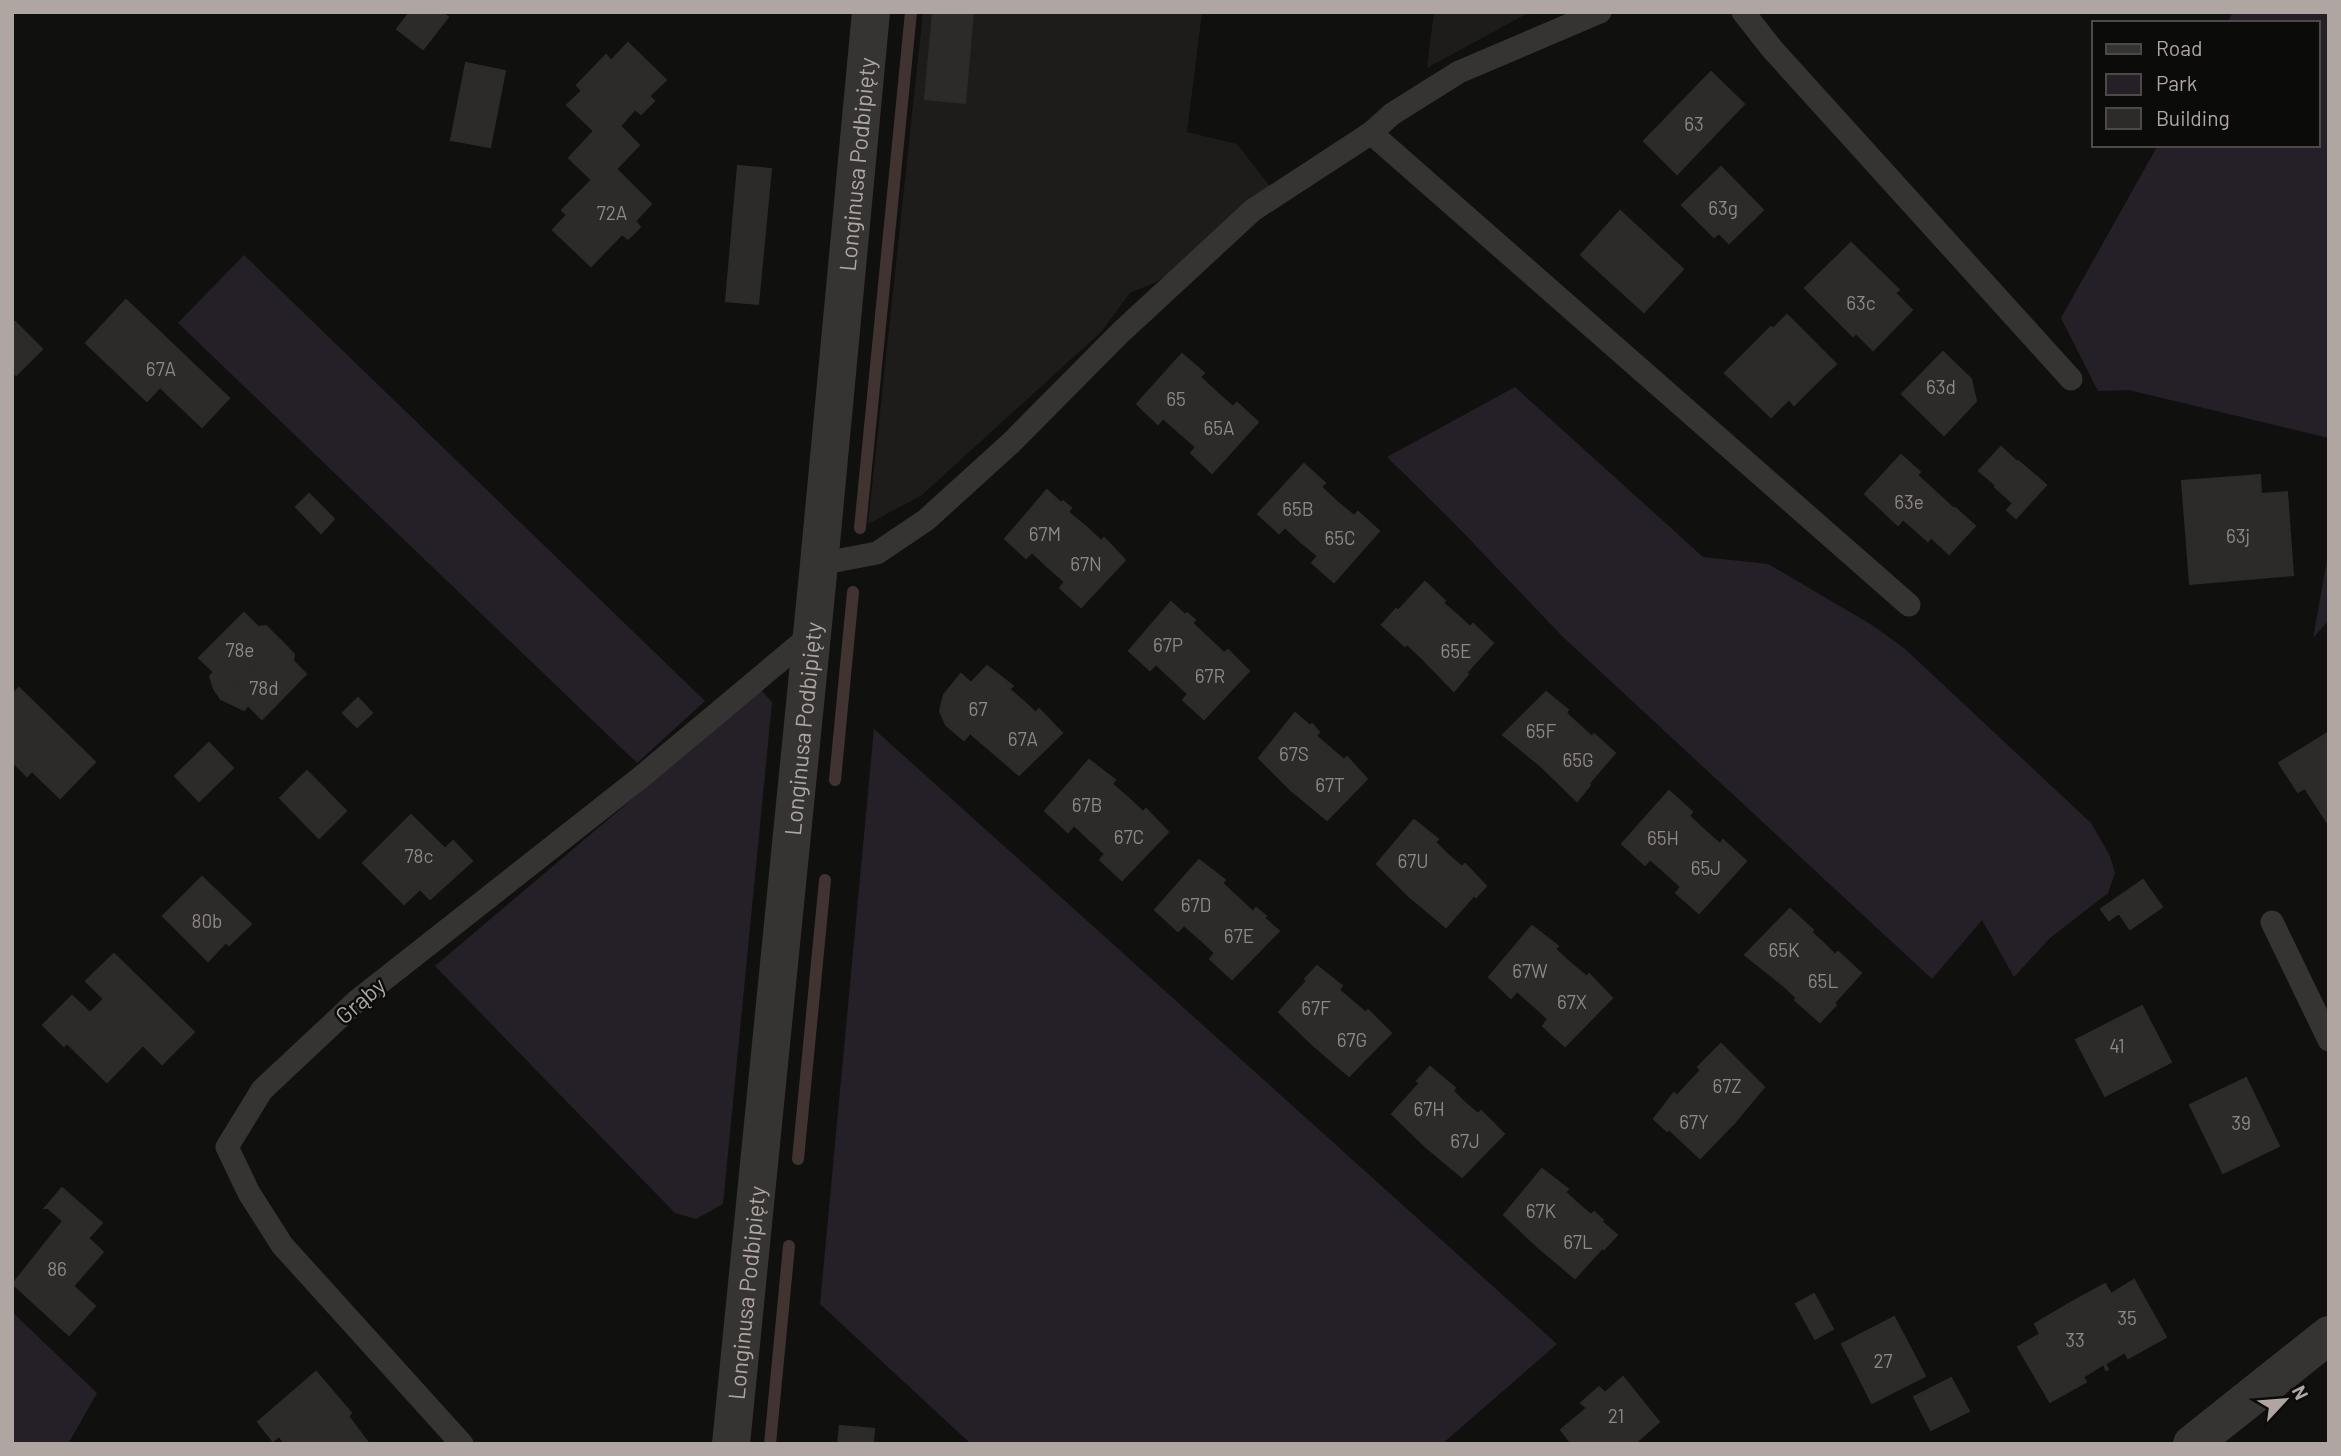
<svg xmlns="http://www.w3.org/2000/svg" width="2341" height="1456" font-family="Barlow,sans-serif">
<rect width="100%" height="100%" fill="#10100f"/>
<g fill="#1d1c1b">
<polygon points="923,12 1202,12 1187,132 1237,144 1272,189 1158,281 1130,293 1101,332 922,495 868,524"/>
<polygon points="1434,12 1530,12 1427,68"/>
</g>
<g fill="#252027">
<polygon points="2233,12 2329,12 2329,438 2129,390 2098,391 2061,318 2158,145 2318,145 2318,23 2227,23"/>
<polygon points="244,255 705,701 637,763 178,323"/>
<polygon points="1515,387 1703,557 1768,564 1872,625 1904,648 2091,823 2110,856 2115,873 2108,893 2050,938 2014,977 1982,920 1932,979 1562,636 1452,521 1387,457"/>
<polygon points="2329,549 2329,620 2313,638"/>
<polygon points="761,690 772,702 723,1204 696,1219 675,1213 435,966"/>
<polygon points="874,729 1557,1344 1442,1444 971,1444 820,1304"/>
<polygon points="12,1312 97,1393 68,1444 12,1444"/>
</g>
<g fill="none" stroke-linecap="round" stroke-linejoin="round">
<g stroke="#403331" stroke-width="12">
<polyline points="860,528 911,12"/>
<polyline points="835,780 853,592"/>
<polyline points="798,1159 825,880"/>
<polyline points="770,1444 789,1246"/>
</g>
</g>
<g fill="#2c2b2a" stroke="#2c2b29" stroke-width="2">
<polygon points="410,12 441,12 448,17 423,49 397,29"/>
<polygon points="933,12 973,12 965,103 925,99"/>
<polygon points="628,43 666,80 649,96 654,101 641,114 635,109 620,126 639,145 616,169 651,204 635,221 640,227 628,239 622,234 591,266 553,230 567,215 562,210 592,180 569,158 594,131 567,105 582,91 577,85 606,55 611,61"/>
<polygon points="466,63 505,71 490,147 451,140"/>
<polygon points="1711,72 1744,104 1677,174 1644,141"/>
<polygon points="738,166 771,169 758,304 726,301"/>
<polygon points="1721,167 1763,210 1729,243 1719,233 1714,237 1682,205"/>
<polygon points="1620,211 1683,269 1644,312 1581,255"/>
<polygon points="1851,243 1899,290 1895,293 1912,310 1873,350 1856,333 1853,336 1805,288"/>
<polygon points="126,300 229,398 202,427 160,387 147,401 86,343"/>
<polygon points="1787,315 1836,364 1822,377 1773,329"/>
<polygon points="15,322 42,349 16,375 12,370 12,325"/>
<polygon points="1771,327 1822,377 1794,405 1789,399 1771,417 1725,373"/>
<polygon points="1943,352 1971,379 1976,401 1944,435 1902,394"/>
<polygon points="1182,354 1204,373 1200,377 1216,392 1180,433 1163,418 1158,424 1137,404"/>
<polygon points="1216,392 1233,407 1237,403 1258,422 1212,473 1191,453 1196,447 1180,433"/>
<polygon points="2001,447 2017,462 1996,485 1979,471"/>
<polygon points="1901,455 1920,472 1917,475 1954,509 1928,541 1903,519 1898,525 1865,494"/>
<polygon points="2018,461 2037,477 2013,503 1995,487"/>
<polygon points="1304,464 1325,483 1321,487 1337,502 1301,542 1285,527 1279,533 1258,514"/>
<polygon points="2260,475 2261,494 2287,492 2293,575 2190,584 2182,481"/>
<polygon points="2037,477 2046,485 2016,518 2007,510"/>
<polygon points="1047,490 1061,503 1063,501 1071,508 1068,512 1085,526 1048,567 1032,552 1026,558 1005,539"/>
<polygon points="309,494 334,519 321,533 296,507"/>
<polygon points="1337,502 1354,516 1358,512 1379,531 1334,582 1312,563 1318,556 1301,542"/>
<polygon points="1955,508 1975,526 1949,554 1931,537"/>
<polygon points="1085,526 1101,541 1104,538 1125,560 1081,607 1060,588 1065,582 1048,567"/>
<polygon points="1425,582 1445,601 1443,603 1457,615 1420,656 1407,644 1405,646 1382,625 1396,609 1398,611"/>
<polygon points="1171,602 1185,615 1187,613 1195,620 1192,623 1208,638 1172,679 1156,664 1150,670 1129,651"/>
<polygon points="244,613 258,627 266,626 280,640 221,699 214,689 210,676 214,672 199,658"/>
<polygon points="1457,615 1470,627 1473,624 1493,643 1466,673 1468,674 1454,691 1420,656"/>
<polygon points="1208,638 1224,653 1228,650 1249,671 1204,719 1183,700 1188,694 1172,679"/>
<polygon points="280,640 294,654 293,661 306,674 262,719 248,705 244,710 221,699"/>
<polygon points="987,666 1013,686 1009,689 1023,701 984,745 970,733 964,740 946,725 940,711 944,695 961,674 971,683"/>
<polygon points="19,688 95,762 60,798 32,771 27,776 12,761 12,695"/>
<polygon points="1546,692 1568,710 1566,713 1579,725 1541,766 1503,735"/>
<polygon points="358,698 372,713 357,727 343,713"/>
<polygon points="1023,701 1036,713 1039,709 1062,733 1019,775 984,745"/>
<polygon points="1295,713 1310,726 1312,724 1319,732 1316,736 1330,748 1291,790 1259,758"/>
<polygon points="1579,725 1592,737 1594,734 1615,753 1589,783 1590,785 1577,801 1541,766"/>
<polygon points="2329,732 2329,825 2305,788 2298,792 2279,763"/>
<polygon points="209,743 233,768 199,801 175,776"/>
<polygon points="1330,748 1344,760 1347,757 1367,779 1327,820 1291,790"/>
<polygon points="1089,760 1115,780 1112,784 1128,798 1090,840 1074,825 1068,832 1045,811"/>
<polygon points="307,771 346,811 319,838 280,798"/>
<polygon points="1669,791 1692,812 1689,816 1704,830 1666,873 1650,859 1645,865 1622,844"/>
<polygon points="1128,798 1143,812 1146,809 1168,832 1122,880 1100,860 1105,854 1090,840"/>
<polygon points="411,815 445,849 453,841 472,861 430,899 420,889 404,904 363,863"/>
<polygon points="1414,820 1438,839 1435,842 1448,855 1410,897 1377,864"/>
<polygon points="1704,830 1720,844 1723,840 1746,861 1699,913 1676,893 1681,887 1666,873"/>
<polygon points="1448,855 1462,867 1465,864 1486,886 1476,897 1474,895 1446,927 1410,897"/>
<polygon points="1199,860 1225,880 1222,883 1237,897 1200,939 1184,925 1178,931 1155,910"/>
<polygon points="202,877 251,924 229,945 226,942 208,961 163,916"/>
<polygon points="2143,880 2162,907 2130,929 2119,913 2109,920 2101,909"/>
<polygon points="1237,897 1253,912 1256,908 1266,916 1264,918 1279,931 1232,979 1210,959 1215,953 1200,939"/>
<polygon points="1790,909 1813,930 1811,932 1823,943 1784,986 1745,955"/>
<polygon points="1532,926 1558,946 1555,949 1570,963 1533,1005 1517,991 1511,998 1489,977"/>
<polygon points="1823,943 1835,955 1838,952 1861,973 1834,1003 1836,1005 1820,1022 1795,1000 1797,998 1784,986"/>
<polygon points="114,954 194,1032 162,1064 143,1045 107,1082 67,1043 64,1046 43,1025 72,996 90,1013 104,999 86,981"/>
<polygon points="1570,963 1587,977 1589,974 1612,998 1565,1046 1543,1026 1548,1019 1533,1005"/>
<polygon points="1317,966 1342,986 1339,990 1352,1001 1313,1045 1279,1012 1307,981 1305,979"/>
<polygon points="1352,1001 1366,1013 1368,1010 1391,1033 1349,1076 1313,1045"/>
<polygon points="2142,1006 2171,1062 2105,1096 2076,1040"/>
<polygon points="1721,1044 1764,1087 1734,1123 1689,1083 1701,1070 1698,1067"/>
<polygon points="1430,1067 1455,1088 1453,1091 1465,1103 1426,1147 1392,1114 1420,1083 1417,1081"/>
<polygon points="2246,1078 2279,1146 2223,1173 2190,1105"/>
<polygon points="1689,1083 1734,1123 1700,1158 1669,1129 1667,1131 1654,1119 1674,1093 1677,1096"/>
<polygon points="1465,1103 1478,1114 1481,1111 1504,1134 1462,1177 1426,1147"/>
<polygon points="1542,1169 1568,1189 1565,1192 1578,1204 1539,1248 1504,1215"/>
<polygon points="62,1188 102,1223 88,1238 103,1252 73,1286 95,1306 69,1335 13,1284 63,1221 48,1208 45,1208"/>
<polygon points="1578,1204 1591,1215 1594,1212 1603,1220 1602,1222 1617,1235 1604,1249 1603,1247 1575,1278 1539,1248"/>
<polygon points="2134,1280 2166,1337 2128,1358 2125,1352 2105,1364 2108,1369 2106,1370 2104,1364 2083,1377 2086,1382 2050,1402 2018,1347 2040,1334 2035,1324 2070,1303 2105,1284 2111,1294"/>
<polygon points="1814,1294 1833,1329 1815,1339 1796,1304"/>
<polygon points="1894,1317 1925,1376 1872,1403 1842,1344"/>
<polygon points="316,1372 351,1413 348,1416 369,1444 285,1444 279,1436 273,1441 258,1422"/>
<polygon points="1623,1377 1659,1422 1634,1444 1572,1444 1561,1430 1587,1408 1581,1403 1599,1387 1605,1393"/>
<polygon points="1951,1378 1969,1411 1931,1430 1914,1397"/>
<polygon points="840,1426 874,1429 873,1444 838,1444"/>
</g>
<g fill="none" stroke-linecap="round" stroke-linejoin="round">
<g stroke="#363433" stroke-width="23">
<polyline points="1743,12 1773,50 2071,379"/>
<polyline points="1371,133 1909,605"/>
<polyline points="819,564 877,553 926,520 1012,442 1120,333 1253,210 1371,133 1392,114 1459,72 1600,12"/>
<polyline points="2272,922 2329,1040"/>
<polyline points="462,1444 282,1245 249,1193 227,1147 262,1090 358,1000 640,778 812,634"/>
</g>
<polyline stroke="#363433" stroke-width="38" points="2192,1444 2329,1335"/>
<path stroke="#363433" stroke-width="38" id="s1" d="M731,1444L819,564L871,12"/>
</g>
<g text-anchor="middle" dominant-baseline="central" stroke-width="5" stroke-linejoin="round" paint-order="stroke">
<g font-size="19" fill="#8e8784">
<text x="1694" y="123">63</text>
<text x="1723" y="207">63g</text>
<text x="612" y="212">72A</text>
<text x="1861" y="302">63c</text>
<text x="161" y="368">67A</text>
<text x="1941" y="386">63d</text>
<text x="1176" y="398">65</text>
<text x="1219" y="427">65A</text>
<text x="1909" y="501">63e</text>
<text x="1298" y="508">65B</text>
<text x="1045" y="533">67M</text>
<text x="2238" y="535">63j</text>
<text x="1340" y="537">65C</text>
<text x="1086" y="563">67N</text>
<text x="1168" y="644">67P</text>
<text x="240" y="649">78e</text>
<text x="1456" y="650">65E</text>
<text x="1210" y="675">67R</text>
<text x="264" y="687">78d</text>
<text x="978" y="708">67</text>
<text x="1541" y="730">65F</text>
<text x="1023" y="738">67A</text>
<text x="1294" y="753">67S</text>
<text x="1578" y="759">65G</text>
<text x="1330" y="784">67T</text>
<text x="1087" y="804">67B</text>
<text x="1129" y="836">67C</text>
<text x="1663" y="837">65H</text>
<text x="419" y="855">78c</text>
<text x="1413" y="860">67U</text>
<text x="1706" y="867">65J</text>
<text x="1196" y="904">67D</text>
<text x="207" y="920">80b</text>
<text x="1239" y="935">67E</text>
<text x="1784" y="949">65K</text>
<text x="1530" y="970">67W</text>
<text x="1823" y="980">65L</text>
<text x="1572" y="1001">67X</text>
<text x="1316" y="1007">67F</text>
<text x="1352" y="1039">67G</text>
<text x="2117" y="1045">41</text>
<text x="1727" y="1085">67Z</text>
<text x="1429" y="1108">67H</text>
<text x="1694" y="1121">67Y</text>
<text x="2241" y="1122">39</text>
<text x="1465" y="1140">67J</text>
<text x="1541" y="1210">67K</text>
<text x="1578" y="1241">67L</text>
<text x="57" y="1268">86</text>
<text x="2127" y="1317">35</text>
<text x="2075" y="1339">33</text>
<text x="1883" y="1360">27</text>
<text x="1616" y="1415">21</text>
</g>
<g font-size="23" fill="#afa6a2" stroke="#0b0b0a">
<text stroke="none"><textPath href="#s1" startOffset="1286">Longinusa Podbipięty</textPath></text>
<text stroke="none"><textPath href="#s1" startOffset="719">Longinusa Podbipięty</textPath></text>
<text transform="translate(360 1000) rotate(-41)">Grąby</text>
<text stroke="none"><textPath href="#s1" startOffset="152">Longinusa Podbipięty</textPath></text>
</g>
</g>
<rect width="2341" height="1456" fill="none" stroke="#afa6a2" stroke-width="28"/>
<rect x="2092" y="21" width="228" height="126" fill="#0b0b0a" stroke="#4d4947" stroke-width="2"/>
<rect x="2106" y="44" width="35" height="10" fill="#363433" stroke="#4d4947" stroke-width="2"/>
<text x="2156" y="56" font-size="21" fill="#afa6a2">Road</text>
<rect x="2106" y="74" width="35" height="21" fill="#252027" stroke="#4d4947" stroke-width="2"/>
<text x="2156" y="91" font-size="21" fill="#afa6a2">Park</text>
<rect x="2106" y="108" width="35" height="21" fill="#2c2b2a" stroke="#4d4947" stroke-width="2"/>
<text x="2156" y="126" font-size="21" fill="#afa6a2">Building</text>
<g transform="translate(2285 1400) rotate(64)" stroke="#0b0b0a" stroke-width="5" paint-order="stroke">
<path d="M0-5L12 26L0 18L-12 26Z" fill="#afa6a2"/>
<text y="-10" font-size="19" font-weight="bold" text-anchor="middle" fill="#afa6a2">N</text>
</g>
</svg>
